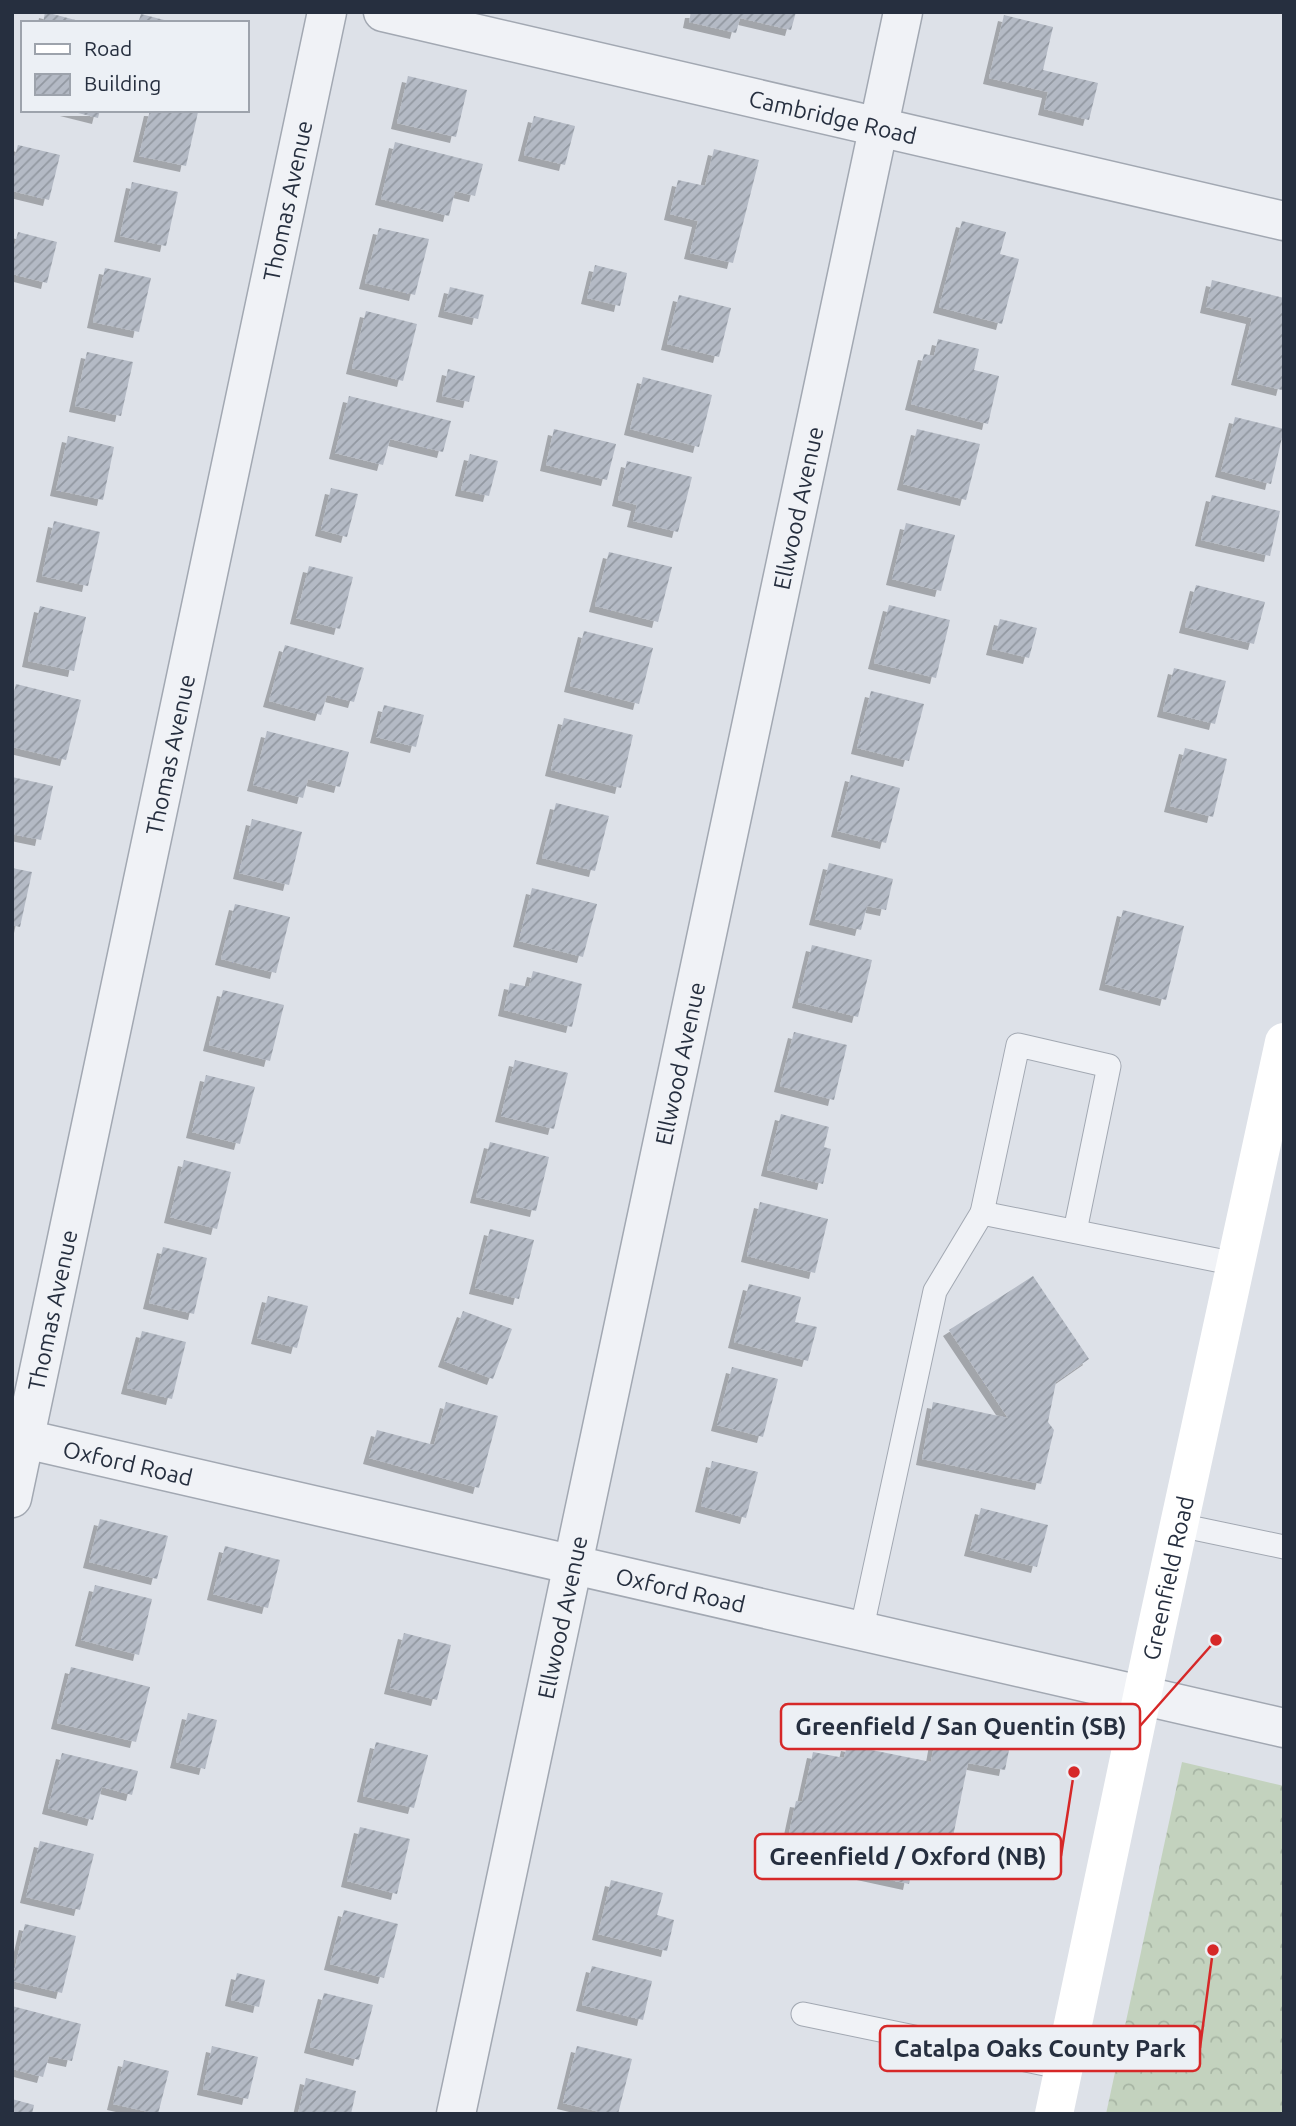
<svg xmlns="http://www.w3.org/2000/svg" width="1296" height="2126" font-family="Ubuntu,sans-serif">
<defs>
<pattern id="forest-crowns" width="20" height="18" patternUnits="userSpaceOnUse" patternTransform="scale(1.75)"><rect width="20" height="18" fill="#c3d2be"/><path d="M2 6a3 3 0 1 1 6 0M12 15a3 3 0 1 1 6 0" fill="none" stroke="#a7b5a4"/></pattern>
<pattern id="building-hatch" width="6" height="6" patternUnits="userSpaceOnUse" patternTransform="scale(1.75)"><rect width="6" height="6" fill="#b4bac5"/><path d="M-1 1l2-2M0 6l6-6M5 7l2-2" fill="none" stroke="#9298a1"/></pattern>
<filter id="shadow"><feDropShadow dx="-6" dy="6" stdDeviation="0" flood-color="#0004"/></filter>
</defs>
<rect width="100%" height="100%" fill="#dde1e8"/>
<polygon fill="url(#forest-crowns)" points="1182,1762 1284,1786 1284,2114 1106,2114"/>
<g fill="url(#building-hatch)" filter="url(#shadow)">
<polygon points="45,12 83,22 83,23 43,23"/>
<polygon points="691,12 796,12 791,30 740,18 736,33 689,22"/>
<polygon points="141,14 172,22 172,23 138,23"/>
<polygon points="1004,15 1053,27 1043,70 1098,83 1089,120 1044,109 1048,92 989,78"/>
<polygon points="408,76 467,90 456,137 397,123"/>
<polygon points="66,110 100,110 98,118"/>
<polygon points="150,110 198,112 186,166 139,156"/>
<polygon points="534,116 575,126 565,165 524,155"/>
<polygon points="395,142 483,164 475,196 455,191 449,216 381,199"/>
<polygon points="18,145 60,155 49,200 12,191 12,166"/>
<polygon points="714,149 759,160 733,263 690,253 698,221 670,214 678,180 705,186"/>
<polygon points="132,182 178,192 166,246 120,236"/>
<polygon points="962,221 1006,232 1000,254 1019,259 1002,324 939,307"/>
<polygon points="379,228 429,239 415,295 365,283"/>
<polygon points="18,232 57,242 47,283 12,274 12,255"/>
<polygon points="595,265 627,273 620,306 587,298"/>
<polygon points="105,268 151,278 139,332 93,322"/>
<polygon points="1212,280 1284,298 1284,382 1282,390 1237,379 1252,318 1206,307"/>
<polygon points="450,287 484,295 478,319 444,311"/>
<polygon points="679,295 731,308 719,357 667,344"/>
<polygon points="366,311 417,324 403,381 352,368"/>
<polygon points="938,339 979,349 974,370 999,376 988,424 911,404 924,354 934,356"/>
<polygon points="87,352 133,362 121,416 75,406"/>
<polygon points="448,369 475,376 469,402 442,396"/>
<polygon points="643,377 712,395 699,447 630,429"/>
<polygon points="349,396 451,421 443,452 390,439 383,465 335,453"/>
<polygon points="1235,417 1284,429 1271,484 1221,471"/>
<polygon points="554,429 616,444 607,480 546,465"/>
<polygon points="917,429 980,444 966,500 903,484"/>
<polygon points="68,436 114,447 103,500 56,490"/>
<polygon points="470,454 498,461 489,496 461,490"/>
<polygon points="627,461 692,477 678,532 633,521 637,505 618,500"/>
<polygon points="331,488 358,494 347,537 321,530"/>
<polygon points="1212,495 1280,511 1270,556 1201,540"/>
<polygon points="54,521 100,532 88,586 42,576"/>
<polygon points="906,523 955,535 941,591 892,579"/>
<polygon points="609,552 672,567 658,622 595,606"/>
<polygon points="309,566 353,577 340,629 296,618"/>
<polygon points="1196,585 1265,602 1254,644 1185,627"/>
<polygon points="889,605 950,620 936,678 874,663"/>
<polygon points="40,606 86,617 74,671 28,661"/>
<polygon points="1000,619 1037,628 1029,658 992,649"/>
<polygon points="584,631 653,648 639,704 570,686"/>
<polygon points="285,645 364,668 354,702 327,695 321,715 269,701"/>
<polygon points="1174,668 1226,681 1215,724 1163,711"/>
<polygon points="16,684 81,700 66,760 12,747 12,699"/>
<polygon points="871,691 924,704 909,761 857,748"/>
<polygon points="384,705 424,715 416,747 376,737"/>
<polygon points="564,718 633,735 621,788 551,770"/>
<polygon points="267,731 349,752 340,787 308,779 303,798 253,785"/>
<polygon points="1185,748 1227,759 1213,817 1170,806"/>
<polygon points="851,775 900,788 886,843 837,831"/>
<polygon points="12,777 53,786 41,840 12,834"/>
<polygon points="556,803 609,816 595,871 542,858"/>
<polygon points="252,819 302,832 289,885 239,873"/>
<polygon points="829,863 893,879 886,910 867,906 861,930 815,919"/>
<polygon points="12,868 32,872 20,927 12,925"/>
<polygon points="532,888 597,904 583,957 519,941"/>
<polygon points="235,904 290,917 276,973 221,959"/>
<polygon points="1123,910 1184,926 1166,1000 1105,984"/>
<polygon points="812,945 872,960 858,1017 798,1002"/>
<polygon points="533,971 582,984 572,1027 504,1010 510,983 529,987"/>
<polygon points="223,990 284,1005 270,1061 209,1045"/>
<polygon points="794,1032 847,1045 834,1100 780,1086"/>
<polygon points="515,1060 568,1073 554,1129 501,1116"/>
<polygon points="206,1075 255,1087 240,1144 192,1132"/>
<polygon points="781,1114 829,1127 824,1147 831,1149 823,1184 767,1170"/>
<polygon points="490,1142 549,1157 536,1211 476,1197"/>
<polygon points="184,1160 231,1172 217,1229 170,1217"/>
<polygon points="760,1202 828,1219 815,1273 747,1256"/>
<polygon points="490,1229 534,1240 519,1299 475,1288"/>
<polygon points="163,1247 207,1258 194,1314 149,1303"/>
<polygon points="1033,1276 1089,1359 1056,1382 1048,1422 1054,1430 1041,1484 922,1459 933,1402 1008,1418 949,1330"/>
<polygon points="749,1284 801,1297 795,1322 817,1327 808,1361 734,1342"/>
<polygon points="268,1296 308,1306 297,1348 257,1338"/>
<polygon points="463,1311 512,1329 493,1379 444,1361"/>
<polygon points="142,1331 186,1342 172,1399 127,1388"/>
<polygon points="732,1367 778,1379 763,1437 717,1425"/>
<polygon points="446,1402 498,1416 479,1488 369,1458 377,1430 434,1445"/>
<polygon points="712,1461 758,1472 746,1518 701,1506"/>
<polygon points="981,1508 1048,1525 1037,1567 970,1550"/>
<polygon points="100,1519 168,1536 157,1579 89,1562"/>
<polygon points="225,1546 280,1560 268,1608 213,1594"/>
<polygon points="95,1585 152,1599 139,1655 81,1640"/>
<polygon points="404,1633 451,1645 437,1700 390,1688"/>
<polygon points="71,1667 150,1687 136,1742 57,1723"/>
<polygon points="977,1707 1016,1715 1005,1770 968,1763 946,1871 913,1865 909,1884 784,1857 796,1801 802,1802 813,1752 844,1758 847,1745 931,1762 937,1729 971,1736"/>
<polygon points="188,1713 217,1720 205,1769 176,1762"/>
<polygon points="376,1742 428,1755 414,1808 363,1796"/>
<polygon points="62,1753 138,1771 132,1795 102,1787 93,1820 48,1808"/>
<polygon points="360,1827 410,1839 397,1894 347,1881"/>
<polygon points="40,1841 94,1854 80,1910 26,1897"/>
<polygon points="611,1880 663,1893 657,1915 674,1920 667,1951 598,1934"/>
<polygon points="344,1910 398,1924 384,1978 330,1964"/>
<polygon points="25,1924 76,1936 62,1993 12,1981"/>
<polygon points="592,1966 652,1981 643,2020 582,2005"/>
<polygon points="237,1973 265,1980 259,2007 231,2000"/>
<polygon points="324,1993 373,2005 359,2060 310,2047"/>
<polygon points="12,2006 81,2024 72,2061 49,2056 43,2077 12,2069"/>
<polygon points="212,2046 258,2057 248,2099 203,2089"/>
<polygon points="577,2046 632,2059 618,2114 608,2114 563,2103"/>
<polygon points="124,2060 169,2071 158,2114 113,2104"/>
<polygon points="306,2078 356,2091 351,2114 298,2114"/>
<polygon points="12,2099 34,2105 32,2114 12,2114"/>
</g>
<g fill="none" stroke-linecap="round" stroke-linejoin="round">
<g stroke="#a2a8b2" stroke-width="25">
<g id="lane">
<polyline points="982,1213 1018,1045 1109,1066 1075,1231"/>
<polyline points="1179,1525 1284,1547"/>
<polyline points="861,1632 935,1291 982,1213 1236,1264"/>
<polyline points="803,2014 1064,2068"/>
</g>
</g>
<g stroke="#a2a8b2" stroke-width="41">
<g id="street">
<path id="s1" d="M383,12L1284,221"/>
<path id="s2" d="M12,1436L1284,1728"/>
<path id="s3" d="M12,1498L327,12"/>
<path id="s4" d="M456,2114L903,12"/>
</g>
</g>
<use href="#lane" stroke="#f0f2f6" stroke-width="23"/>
<use href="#street" stroke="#f0f2f6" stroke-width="38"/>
<path stroke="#fff" stroke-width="38" id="s5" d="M1054,2114L1155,1635L1284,1042"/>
</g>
<g text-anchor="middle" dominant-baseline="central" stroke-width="7" stroke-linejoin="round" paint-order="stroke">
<g font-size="23" fill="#262f3f" stroke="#ecf0f5">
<text stroke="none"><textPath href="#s1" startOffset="462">Cambridge Road</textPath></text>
<text stroke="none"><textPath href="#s3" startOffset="1326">Thomas Avenue</textPath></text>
<text stroke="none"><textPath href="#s4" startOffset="1642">Ellwood Avenue</textPath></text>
<text stroke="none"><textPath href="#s3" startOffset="760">Thomas Avenue</textPath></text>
<text stroke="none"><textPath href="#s4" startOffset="1074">Ellwood Avenue</textPath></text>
<text stroke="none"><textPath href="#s3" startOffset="192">Thomas Avenue</textPath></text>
<text stroke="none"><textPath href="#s2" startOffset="119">Oxford Road</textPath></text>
<text stroke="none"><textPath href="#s5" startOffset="548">Greenfield Road</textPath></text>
<text stroke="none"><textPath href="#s2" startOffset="686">Oxford Road</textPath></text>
<text stroke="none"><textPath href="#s4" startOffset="508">Ellwood Avenue</textPath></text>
</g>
</g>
<path fill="none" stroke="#d62828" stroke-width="2.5" d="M1216 1640L1140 1726M1074 1772L1061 1856M1213 1950L1200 2048"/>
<g fill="#d62828" stroke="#ecf0f5" stroke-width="2.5">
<circle cx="1216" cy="1640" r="7"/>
<circle cx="1074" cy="1772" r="7"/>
<circle cx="1213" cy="1950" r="7"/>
</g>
<g fill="#ecf0f5" stroke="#d62828" stroke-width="2.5">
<rect x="781" y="1704" width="359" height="45" rx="7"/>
<rect x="755" y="1834" width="306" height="45" rx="7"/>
<rect x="880" y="2026" width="320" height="45" rx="7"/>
</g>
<g font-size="24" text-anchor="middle" font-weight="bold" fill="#262f3f">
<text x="961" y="1735">Greenfield / San Quentin (SB)</text>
<text x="908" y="1865">Greenfield / Oxford (NB)</text>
<text x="1040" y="2057">Catalpa Oaks County Park</text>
</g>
<rect width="1296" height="2126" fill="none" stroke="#262f3f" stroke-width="28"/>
<rect x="21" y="21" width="228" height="91" fill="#ecf0f5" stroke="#9da3ac" stroke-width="2"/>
<rect x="35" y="44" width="35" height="10" fill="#ffffff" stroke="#9da3ac" stroke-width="2"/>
<text x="84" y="56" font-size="21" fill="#262f3f">Road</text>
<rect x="35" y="74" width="35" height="21" fill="url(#building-hatch)" stroke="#9da3ac" stroke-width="2"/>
<text x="84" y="91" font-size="21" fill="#262f3f">Building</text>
</svg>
